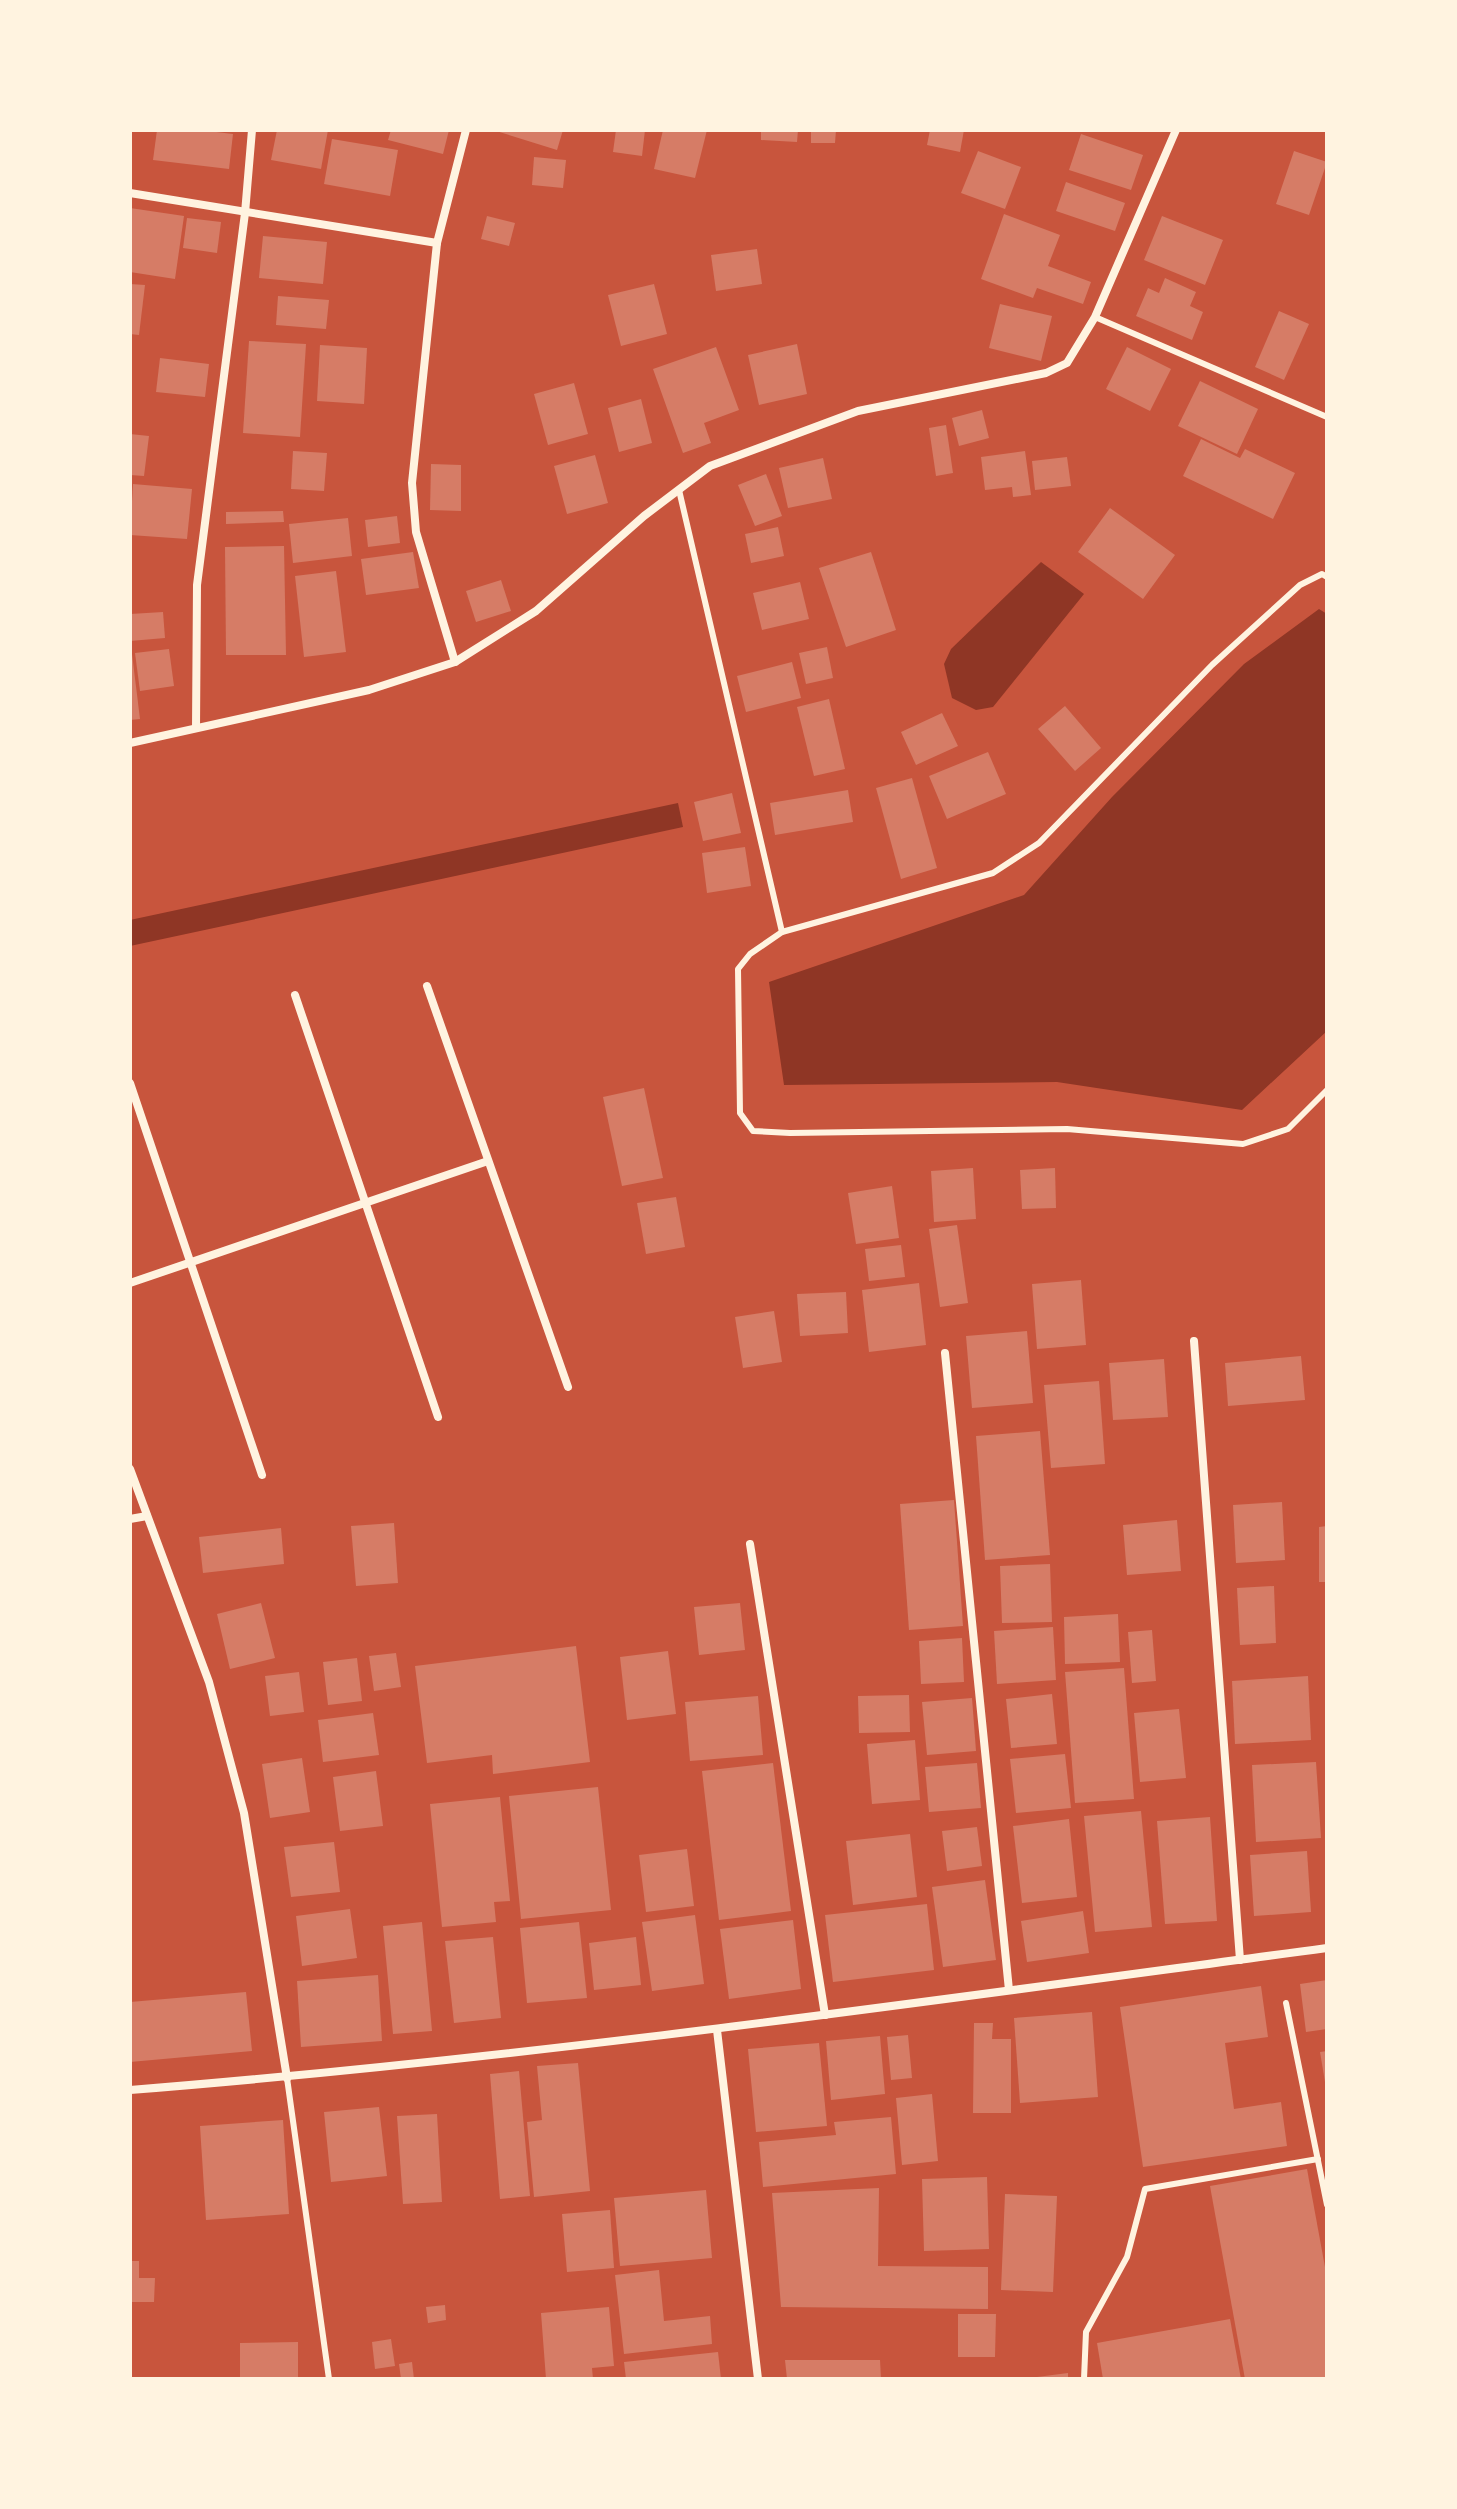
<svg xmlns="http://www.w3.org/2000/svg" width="1457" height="2509" font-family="'Zilla Slab',serif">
<rect width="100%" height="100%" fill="#c8553d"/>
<g fill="#8f3625">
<polygon points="1041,562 1084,594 993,707 976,710 952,698 944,664 951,649"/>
<polygon points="1319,609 1327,614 1327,1031 1242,1110 1057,1082 784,1085 769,982 1024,895 1112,797 1244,664"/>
<polygon points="678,803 683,827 130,946 130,920"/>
</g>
<g fill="#d67c66">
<polygon points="157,130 200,130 233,134 229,169 153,160"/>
<polygon points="277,130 328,130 321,169 271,160"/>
<polygon points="391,130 449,130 443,154 388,140"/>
<polygon points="493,130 563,130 557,150"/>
<polygon points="616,130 645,130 642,156 613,152"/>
<polygon points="663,130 707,130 695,178 654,169"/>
<polygon points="761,130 798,130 797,142 761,140"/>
<polygon points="811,130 836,130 835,143 811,143"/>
<polygon points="930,130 964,130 960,152 927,145"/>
<polygon points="1081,134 1143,155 1131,190 1069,170"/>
<polygon points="332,139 398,150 390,196 324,184"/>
<polygon points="978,151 1021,167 1005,209 961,193"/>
<polygon points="1294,151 1327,162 1309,215 1276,204"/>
<polygon points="534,157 566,160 563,188 532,185"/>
<polygon points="1066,182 1125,203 1115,231 1056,211"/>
<polygon points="130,208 184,216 175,279 130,272"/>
<polygon points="1004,214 1060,235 1048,266 1091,282 1083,304 1037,288 1033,298 981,279"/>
<polygon points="487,216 515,223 509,246 481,239"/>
<polygon points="1162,216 1223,240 1205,285 1144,260"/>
<polygon points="187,218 221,222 217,253 183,248"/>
<polygon points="263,236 327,242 323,284 259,278"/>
<polygon points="757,249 762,284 716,291 711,255"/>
<polygon points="1165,278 1196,292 1190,306 1203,312 1192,340 1136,316 1148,288 1159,293"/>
<polygon points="130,284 145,285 139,335 130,334"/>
<polygon points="654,284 667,334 621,346 608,295"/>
<polygon points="278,296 329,300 326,329 276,325"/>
<polygon points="1000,304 1052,316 1041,361 989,348"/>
<polygon points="1279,311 1309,324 1284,380 1255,367"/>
<polygon points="249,341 306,344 300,437 243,433"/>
<polygon points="797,344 807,394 759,405 748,355"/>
<polygon points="320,345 367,348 364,404 317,401"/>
<polygon points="716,347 739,410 704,423 711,443 683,453 653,369"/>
<polygon points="1127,347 1171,369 1150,411 1106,389"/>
<polygon points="160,358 209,364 205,397 156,392"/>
<polygon points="1200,381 1258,409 1237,454 1178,426"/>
<polygon points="574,383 588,434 548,445 534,394"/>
<polygon points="641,399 652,443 619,452 608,408"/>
<polygon points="982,410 989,438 959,446 952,418"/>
<polygon points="946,425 953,473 936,476 929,428"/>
<polygon points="130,434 149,436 144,476 130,475"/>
<polygon points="1201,439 1240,458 1245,449 1295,473 1273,519 1183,476"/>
<polygon points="293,451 327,453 324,491 291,489"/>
<polygon points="1025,451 1031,495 1013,497 1012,487 985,490 981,457"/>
<polygon points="595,455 608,503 567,514 554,466"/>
<polygon points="1067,457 1071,486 1035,490 1032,461"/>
<polygon points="823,458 832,499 788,508 779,468"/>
<polygon points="431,464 461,465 461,511 430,510"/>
<polygon points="766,474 782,516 755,526 738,485"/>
<polygon points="133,484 192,489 187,539 130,535"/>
<polygon points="1110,508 1175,555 1143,599 1078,552"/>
<polygon points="283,511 284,522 226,524 226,512"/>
<polygon points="397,516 400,543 368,547 365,520"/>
<polygon points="348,518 352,556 293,563 289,524"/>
<polygon points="778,527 784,556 751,563 745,534"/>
<polygon points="284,546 286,655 226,655 225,547"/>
<polygon points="413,552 419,588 366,595 361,559"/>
<polygon points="871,552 896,630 846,647 819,568"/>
<polygon points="336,571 346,652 304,657 295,576"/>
<polygon points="501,580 511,611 476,622 466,591"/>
<polygon points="800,582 809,619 762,630 753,593"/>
<polygon points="163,612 165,638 130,641 130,614"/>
<polygon points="827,647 833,678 806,684 799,653"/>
<polygon points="169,649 174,686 140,691 135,653"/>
<polygon points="130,654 132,654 140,719 130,720"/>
<polygon points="792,662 801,698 746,712 737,676"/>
<polygon points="829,699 845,769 814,776 797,707"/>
<polygon points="1065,706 1101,748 1075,771 1038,729"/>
<polygon points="942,713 958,746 916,765 901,732"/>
<polygon points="988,752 1006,794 947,819 929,776"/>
<polygon points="912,778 937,868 901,879 876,788"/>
<polygon points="848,790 853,822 775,835 770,803"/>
<polygon points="732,793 741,833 703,841 694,802"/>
<polygon points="745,847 751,886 707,893 702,853"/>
<polygon points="644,1088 663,1178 622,1186 603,1097"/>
<polygon points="973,1168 976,1219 934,1222 931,1171"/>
<polygon points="1055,1168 1056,1208 1022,1209 1020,1170"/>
<polygon points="892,1186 899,1238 856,1244 848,1193"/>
<polygon points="676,1197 685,1247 646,1254 637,1203"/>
<polygon points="957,1225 968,1303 940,1307 929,1229"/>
<polygon points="901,1245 905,1277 869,1281 865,1249"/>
<polygon points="1081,1280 1086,1345 1037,1349 1032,1284"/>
<polygon points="919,1283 926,1345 869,1352 862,1290"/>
<polygon points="846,1292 848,1333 800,1336 797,1294"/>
<polygon points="774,1311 782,1362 743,1368 735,1317"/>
<polygon points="1027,1331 1033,1403 972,1408 966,1336"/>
<polygon points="1301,1356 1305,1400 1228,1406 1225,1363"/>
<polygon points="1164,1359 1168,1417 1113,1420 1109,1363"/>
<polygon points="1099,1381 1105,1464 1051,1468 1044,1385"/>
<polygon points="1040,1431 1050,1555 985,1560 976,1436"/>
<polygon points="954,1500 963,1626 909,1630 900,1504"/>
<polygon points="1282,1502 1285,1560 1236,1563 1233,1505"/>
<polygon points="1177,1520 1181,1571 1127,1575 1123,1525"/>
<polygon points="394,1523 398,1583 356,1586 351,1526"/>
<polygon points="1327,1526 1327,1582 1319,1582 1319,1527"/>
<polygon points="281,1528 284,1564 203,1573 199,1537"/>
<polygon points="1050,1564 1052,1622 1002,1623 1000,1566"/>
<polygon points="1274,1586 1276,1643 1240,1645 1237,1588"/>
<polygon points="261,1603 275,1658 230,1669 217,1614"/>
<polygon points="740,1603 745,1650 699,1655 694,1607"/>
<polygon points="1118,1614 1120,1662 1065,1664 1064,1617"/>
<polygon points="1053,1627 1056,1680 997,1684 994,1631"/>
<polygon points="1152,1630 1156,1681 1132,1683 1128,1632"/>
<polygon points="962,1638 964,1682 921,1684 919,1641"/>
<polygon points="576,1646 590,1762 493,1774 492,1755 427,1763 415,1666"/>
<polygon points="668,1651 676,1714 627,1720 620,1657"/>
<polygon points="396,1653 401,1687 374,1691 369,1656"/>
<polygon points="357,1658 362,1701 328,1705 323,1662"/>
<polygon points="1124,1668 1134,1799 1075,1803 1065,1672"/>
<polygon points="299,1672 304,1712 270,1716 265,1676"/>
<polygon points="1308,1676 1311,1740 1235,1744 1232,1681"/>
<polygon points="1052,1694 1057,1744 1011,1748 1006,1699"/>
<polygon points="909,1695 910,1732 859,1733 858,1696"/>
<polygon points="758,1696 763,1755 690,1761 685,1702"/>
<polygon points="972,1698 976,1751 927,1755 922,1702"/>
<polygon points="1179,1709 1186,1778 1140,1782 1134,1713"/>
<polygon points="373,1713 379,1755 323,1762 318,1720"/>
<polygon points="915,1740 920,1800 872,1804 867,1744"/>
<polygon points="1065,1754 1071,1808 1016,1813 1010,1759"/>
<polygon points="302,1758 310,1812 270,1818 262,1764"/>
<polygon points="1316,1762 1321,1838 1256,1842 1252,1765"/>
<polygon points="773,1763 791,1911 719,1920 702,1771"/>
<polygon points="977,1763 981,1808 929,1812 925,1767"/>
<polygon points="376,1771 383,1826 340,1831 333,1777"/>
<polygon points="598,1787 611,1910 521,1919 509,1796"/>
<polygon points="500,1797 510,1901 494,1902 496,1922 442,1927 430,1804"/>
<polygon points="1141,1811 1152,1927 1095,1932 1084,1816"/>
<polygon points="1210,1817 1217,1921 1165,1924 1157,1821"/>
<polygon points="1069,1819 1077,1897 1022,1903 1013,1826"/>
<polygon points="977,1827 982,1866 947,1871 942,1831"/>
<polygon points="910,1834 917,1897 853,1905 846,1841"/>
<polygon points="334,1842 340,1892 291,1897 284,1847"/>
<polygon points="687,1849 694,1906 646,1912 639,1855"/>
<polygon points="1307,1851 1311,1912 1254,1916 1250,1855"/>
<polygon points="985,1880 996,1960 943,1967 932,1887"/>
<polygon points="927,1904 934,1970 833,1982 825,1915"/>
<polygon points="350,1909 357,1958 302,1966 296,1916"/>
<polygon points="1083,1911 1089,1953 1027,1962 1021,1921"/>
<polygon points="695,1915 704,1984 652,1991 642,1922"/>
<polygon points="793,1920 801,1989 729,1999 720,1929"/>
<polygon points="422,1922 432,2031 393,2034 383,1926"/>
<polygon points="579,1922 587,1998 527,2003 520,1928"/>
<polygon points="493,1937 501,2018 454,2023 445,1941"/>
<polygon points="636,1937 641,1985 594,1990 589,1943"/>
<polygon points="378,1975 382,2041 301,2047 297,1981"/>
<polygon points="1327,1980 1327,2029 1306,2032 1300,1984"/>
<polygon points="1261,1986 1268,2037 1225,2043 1234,2109 1281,2102 1287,2146 1143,2167 1120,2007"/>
<polygon points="246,1992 252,2051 130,2062 130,2002"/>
<polygon points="1092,2012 1098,2097 1020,2103 1014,2018"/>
<polygon points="974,2023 993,2023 992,2039 1011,2039 1011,2113 973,2113"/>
<polygon points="908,2035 912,2078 891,2080 887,2037"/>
<polygon points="880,2036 885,2094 831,2100 826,2041"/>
<polygon points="819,2043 827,2126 756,2132 748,2049"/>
<polygon points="1327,2051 1327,2082 1325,2082 1320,2052"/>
<polygon points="578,2063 590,2191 534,2197 527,2122 542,2120 537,2066"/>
<polygon points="519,2071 530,2196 500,2199 490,2074"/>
<polygon points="932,2094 938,2161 902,2165 896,2098"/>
<polygon points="379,2107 387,2176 331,2182 324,2112"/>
<polygon points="437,2114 442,2202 403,2204 397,2116"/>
<polygon points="891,2117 896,2174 763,2187 759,2142 836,2135 834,2122"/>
<polygon points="283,2120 289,2214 206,2220 200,2126"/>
<polygon points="1307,2169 1327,2278 1327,2379 1245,2379 1210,2186"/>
<polygon points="987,2177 989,2249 924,2251 922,2179"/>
<polygon points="879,2188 878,2266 988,2267 988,2309 781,2307 772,2193"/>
<polygon points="706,2190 712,2258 620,2266 614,2198"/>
<polygon points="1005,2194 1057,2196 1053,2292 1001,2290"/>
<polygon points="610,2210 614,2268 567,2272 562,2214"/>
<polygon points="130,2261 139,2261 139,2278 155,2278 154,2302 130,2302"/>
<polygon points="659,2270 664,2321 710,2316 712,2344 624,2354 615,2275"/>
<polygon points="445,2305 446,2320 428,2323 426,2307"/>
<polygon points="609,2307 614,2366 592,2368 593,2379 546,2379 541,2313"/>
<polygon points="958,2314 996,2314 995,2357 958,2357"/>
<polygon points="1230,2319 1241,2379 1103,2379 1097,2343"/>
<polygon points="391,2339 395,2366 375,2369 372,2342"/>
<polygon points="298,2342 298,2379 240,2379 240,2343"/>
<polygon points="718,2352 721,2379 626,2379 624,2362"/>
<polygon points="785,2360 880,2360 881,2379 787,2379"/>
<polygon points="412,2362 414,2379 401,2379 399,2364"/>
<polygon points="1068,2373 1068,2379 1037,2379 1037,2377"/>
</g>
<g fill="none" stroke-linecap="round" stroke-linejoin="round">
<g stroke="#fff3e0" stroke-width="6">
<polyline points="1095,317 1327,417"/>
<polyline points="679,490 782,932"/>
<polyline points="1327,577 1322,574 1300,585 1212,665 1039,843 993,873 782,932 750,954 738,969 740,1113 753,1131 790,1133 1067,1129 1243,1144 1288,1129 1327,1090"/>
<polyline points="1286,2003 1327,2205"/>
<polyline points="287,2078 329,2379"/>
<polyline points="1084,2379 1086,2332 1127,2257 1145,2189 1318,2159"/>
</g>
<g stroke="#fff3e0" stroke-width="8">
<polyline points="130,193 437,243"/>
<polyline points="455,662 416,532 412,483 437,243 466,130"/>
<polyline points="196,728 197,585 245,213 252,130"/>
<polyline points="130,743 369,690 455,662 536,611 644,516 710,466 858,411 1046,373 1067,363 1095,317 1176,130"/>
<polyline points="427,986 568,1387"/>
<polyline points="295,995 438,1417"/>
<polyline points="130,1083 262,1475"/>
<polyline points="130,1283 488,1161"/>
<polyline points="1194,1341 1240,1960"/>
<polyline points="945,1353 1009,1990"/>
<polyline points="130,1469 209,1682 244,1813 287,2078"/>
<polyline points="130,1519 147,1516"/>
<polyline points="750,1544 825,2015"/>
<polyline points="717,2030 758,2379"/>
<path d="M130,2090C531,2058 929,2001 1327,1948"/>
</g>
</g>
<rect width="1457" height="2509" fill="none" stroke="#fff3e0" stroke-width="264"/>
</svg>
